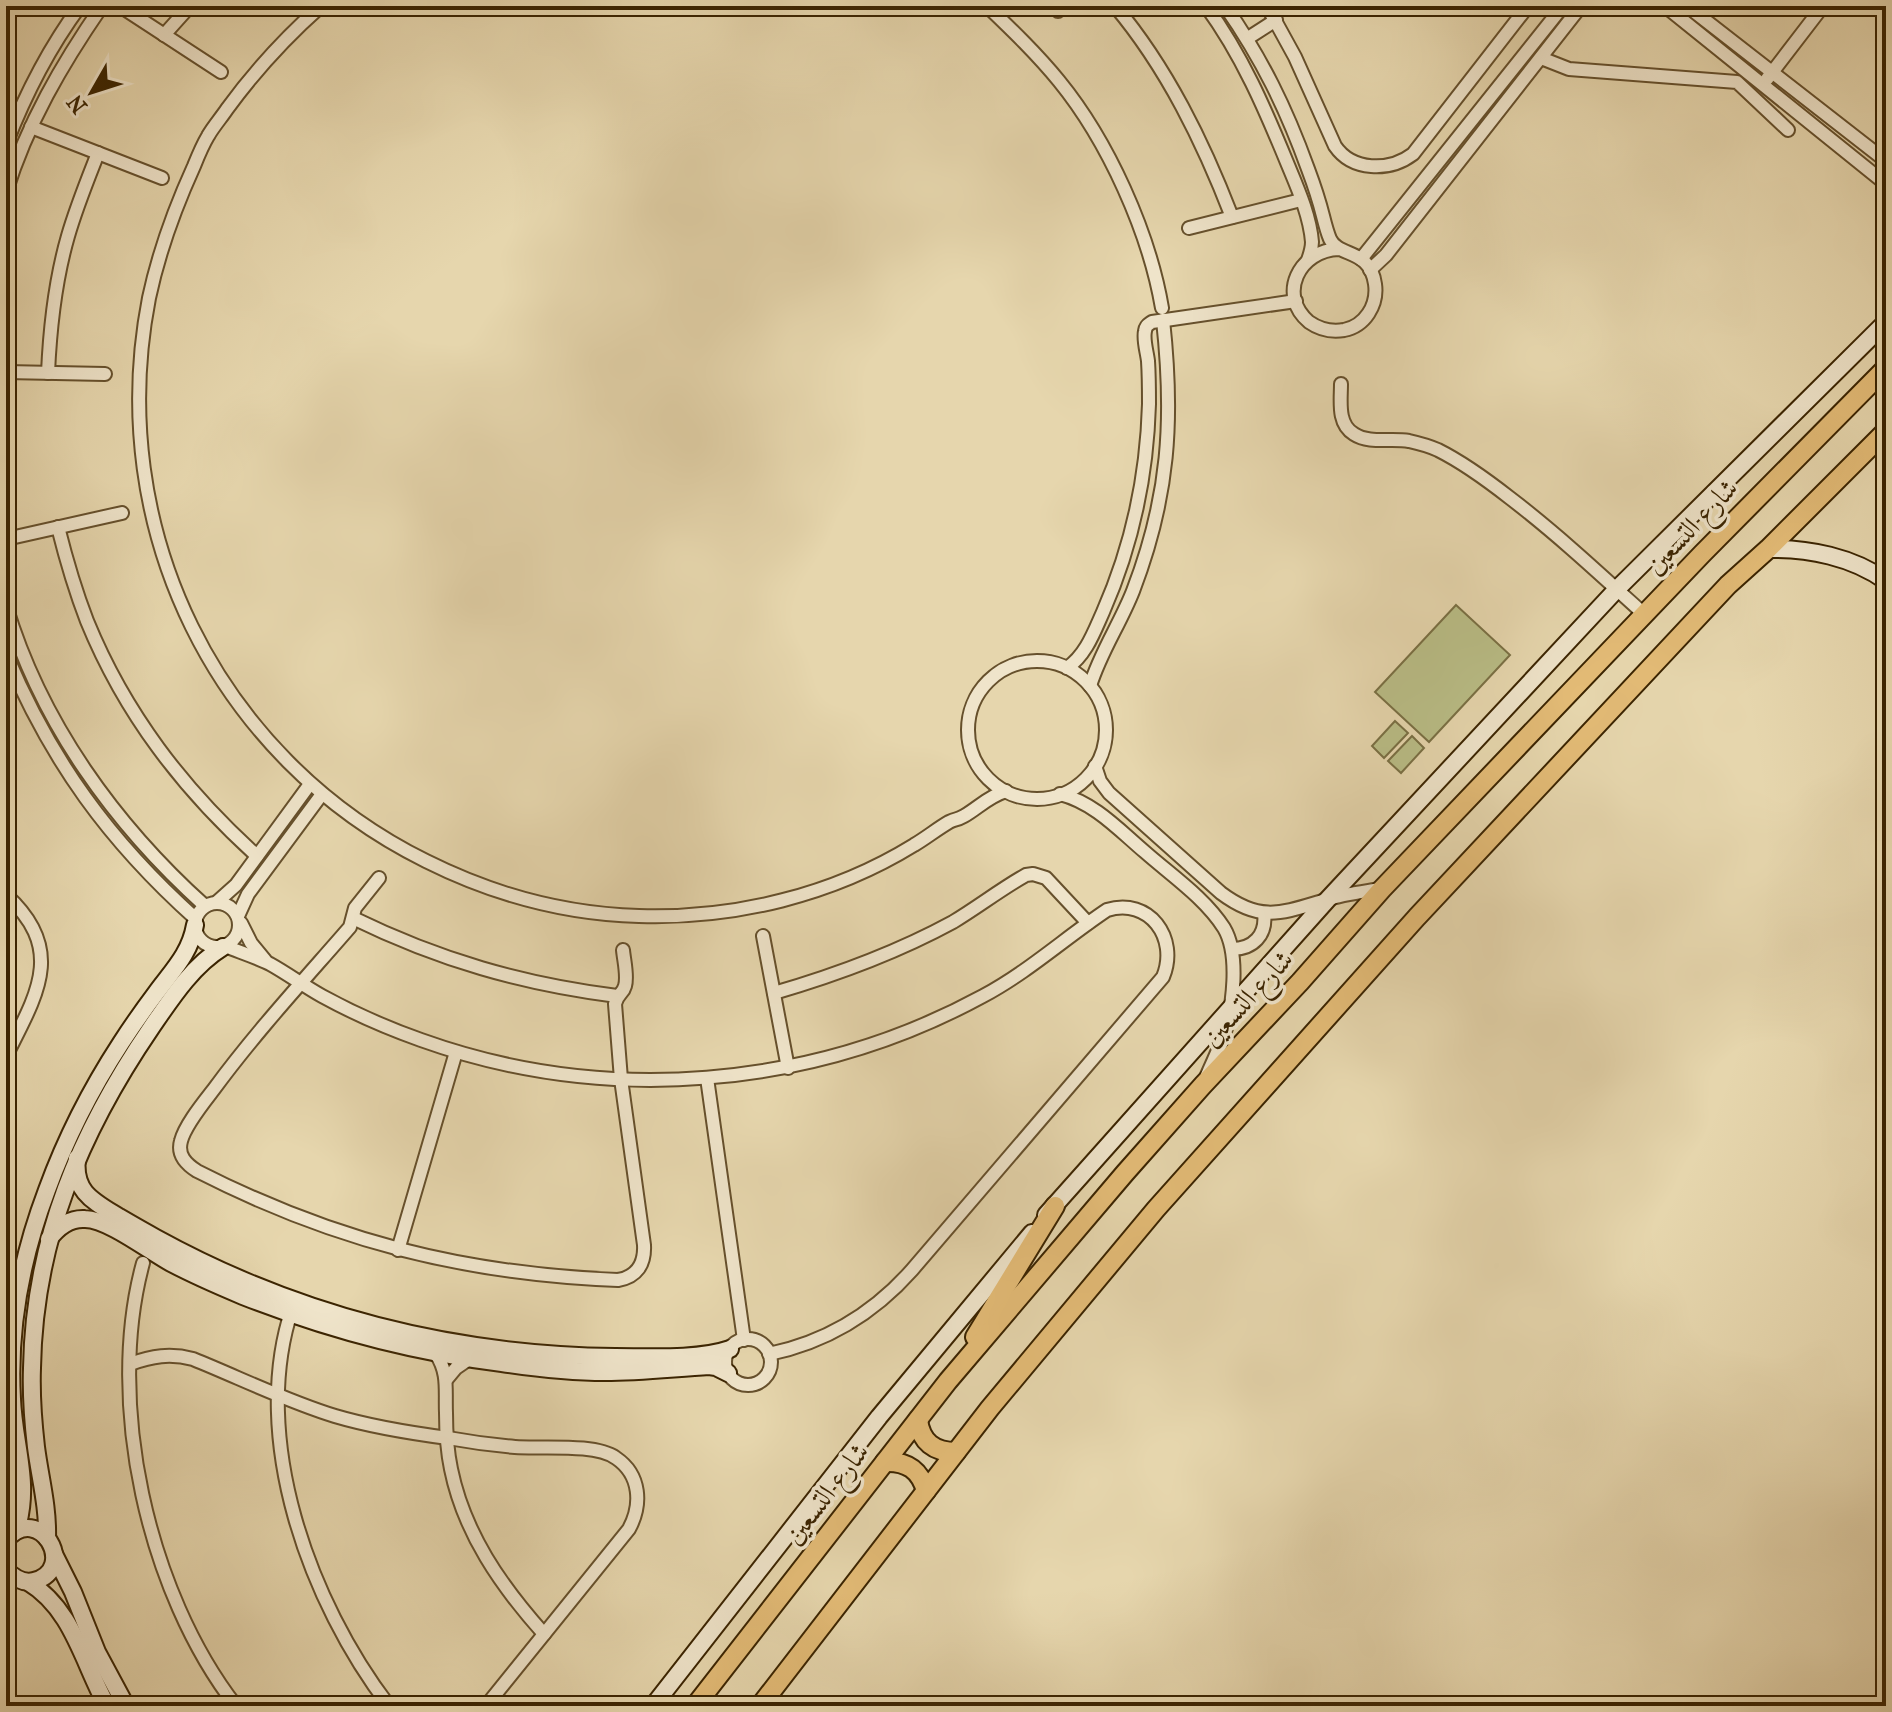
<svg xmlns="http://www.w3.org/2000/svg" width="1892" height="1712" font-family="'IM FELL French Canon',Amiri,serif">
<rect width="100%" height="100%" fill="#e6d6ad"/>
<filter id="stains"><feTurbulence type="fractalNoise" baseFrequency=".0025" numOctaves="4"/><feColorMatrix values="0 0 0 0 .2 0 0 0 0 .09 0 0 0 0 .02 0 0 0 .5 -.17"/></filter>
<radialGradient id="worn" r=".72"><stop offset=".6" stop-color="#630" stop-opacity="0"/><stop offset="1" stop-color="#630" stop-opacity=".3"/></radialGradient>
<g fill="#b9bd86" stroke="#7a7044" stroke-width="2">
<polygon points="1456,605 1510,655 1429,742 1375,692"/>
<polygon points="1395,721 1408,733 1384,758 1372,746"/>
<polygon points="1412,736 1424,748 1401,773 1388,761"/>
</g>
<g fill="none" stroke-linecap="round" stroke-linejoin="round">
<g stroke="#66502c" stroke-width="16">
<g id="street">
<polyline points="120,6 221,72"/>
<path d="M321,6C286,37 254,72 227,109C221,118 213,127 208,136C202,146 198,156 194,166C174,210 159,251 149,298C104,528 216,757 426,861C492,894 565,914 639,916C735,919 833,895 914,845C926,838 937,829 949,822C957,818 955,821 964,816C978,808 989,796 1006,791"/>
<path d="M987,6C1012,30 1037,54 1059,81C1108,141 1149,232 1162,308"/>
<path d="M1115,6C1167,68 1203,142 1232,217"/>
<path d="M1206,6C1242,55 1265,109 1288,165C1298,189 1310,216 1312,242C1312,249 1310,254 1308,260"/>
<path d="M1225,6C1262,59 1286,108 1308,169C1314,185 1319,200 1323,216C1325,224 1327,232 1330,239C1339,258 1370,248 1375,284C1378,305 1365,326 1344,330C1332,332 1319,329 1309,322C1277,295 1299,250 1339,249"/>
<path d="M1267,6L1295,57L1335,146C1352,171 1389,172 1413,154L1528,6"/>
<polyline points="1665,6 1886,184"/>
<polyline points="1687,6 1886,161"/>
<polyline points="1058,11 1063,6"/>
<polyline points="164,35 190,6"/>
<polyline points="1248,38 1276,20"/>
<polyline points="1541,58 1569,69 1737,82 1788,130"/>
<polyline points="1767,79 1823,6"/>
<polyline points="31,127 162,178"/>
<path d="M6,144C25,95 49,48 80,6"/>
<path d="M6,192C27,124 62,64 102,6"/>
<polyline points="1189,228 1301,200"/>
<polyline points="1361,259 1563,6"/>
<polyline points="1370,270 1386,255 1581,6"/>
<polyline points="6,372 105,374"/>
<path d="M48,373C50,327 55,281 68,236C76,208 87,181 98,153"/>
<path d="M1341,384C1341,401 1337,424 1354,434C1369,444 1391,438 1409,441C1418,443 1429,446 1438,450C1464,463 1487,480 1510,498C1557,534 1600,574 1645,615"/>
<path d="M58,527C66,559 75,590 87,621C125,714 183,789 257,856"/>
<polyline points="6,539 122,513"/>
<path d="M6,606C41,723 115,825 205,906"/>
<path d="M6,654C51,761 109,841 196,919"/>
<circle cx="1037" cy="730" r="69"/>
<path d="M1067,668C1086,655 1094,632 1103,612C1132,546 1147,476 1149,404C1149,390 1149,376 1148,361C1147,352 1143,340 1145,331C1146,325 1148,325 1152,322L1296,301"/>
<path d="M1090,686C1100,653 1120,624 1133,591C1169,497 1174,420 1163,320"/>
<path d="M1095,766L1100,781L1109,793L1221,893C1261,923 1282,913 1326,900C1343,894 1363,892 1381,889"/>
<path d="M1060,794C1095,803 1119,830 1145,852C1171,875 1205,898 1224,928C1240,955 1233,1007 1224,1035C1219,1049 1213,1062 1207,1075"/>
<path d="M379,878L355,908L350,927C304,980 256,1032 214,1089C204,1102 185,1125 181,1141C177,1155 186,1164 197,1171C334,1241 464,1274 618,1280C637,1277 645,1264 644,1245L621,1079L615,1004C617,994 623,994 625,986C628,976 624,961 623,950"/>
<path d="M6,895C67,950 36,996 6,1056"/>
<polyline points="217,902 236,885 310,784"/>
<circle cx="217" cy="925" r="22"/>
<polyline points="238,916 248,894 322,794"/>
<path d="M353,918C439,960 522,984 617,996"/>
<polyline points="241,923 251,943 265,960"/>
<polyline points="763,936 788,1068"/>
<path d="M225,946C240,952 256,957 270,964C288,974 304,986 322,996C353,1013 387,1028 421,1040C605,1106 812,1089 983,996C1028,972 1065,938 1107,910C1149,897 1179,938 1163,977L912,1270C873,1314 827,1342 769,1354"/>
<path d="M1232,949C1253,949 1267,935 1264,913"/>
<path d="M774,993C836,975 896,953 953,922C978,907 1001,889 1026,875L1033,874L1046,878L1088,923"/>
<polyline points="707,1078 744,1340"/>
<polyline points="398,1250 456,1052"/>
<path d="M143,1263C105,1402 148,1593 236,1706"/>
<path d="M292,1309C249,1438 310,1603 389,1706"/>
<circle cx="748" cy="1362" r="23"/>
<path d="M436,1354C449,1373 445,1391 446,1413C446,1432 447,1450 451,1469C464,1533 501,1586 544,1634"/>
<path d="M130,1364C152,1356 170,1353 193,1359C240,1378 286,1401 335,1416C372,1427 410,1433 448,1438C470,1442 492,1445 515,1447C542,1449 595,1443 616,1458C641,1475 642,1505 629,1529L486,1706"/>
<polyline points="446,1380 456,1368 469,1359"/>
</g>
</g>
<g stroke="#3b2401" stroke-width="20">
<g id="secondary">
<path d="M1768,549C1808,548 1853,557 1886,581"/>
<path d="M77,1158C73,1192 93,1201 119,1217C131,1224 143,1231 156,1238C300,1317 451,1355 615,1357C649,1357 698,1360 730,1349"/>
<polyline points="1046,1215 1328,899 1617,589 1886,322"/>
<path d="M49,1239C58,1227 69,1218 85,1219C108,1219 149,1251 171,1263C194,1275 219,1286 243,1296C327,1329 412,1352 502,1363C536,1368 570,1372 605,1372C640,1372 674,1368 709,1366L716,1367L728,1373"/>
<path d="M16,1531C31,1483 14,1447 12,1399C8,1329 22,1256 47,1190C66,1138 91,1089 121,1043C132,1026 144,1009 156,993C172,971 190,954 195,925"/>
<path d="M47,1538C48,1506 40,1478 36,1447C33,1421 31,1395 32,1368C34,1241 80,1132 151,1028C171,999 192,966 223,947"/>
<path d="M6,1540C39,1501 79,1569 34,1581C23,1584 14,1578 6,1570"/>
<polyline points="54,1554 73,1592 97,1652 126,1706"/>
<path d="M28,1582C73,1609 83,1663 107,1706"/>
<polyline points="653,1706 879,1417 1032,1233"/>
</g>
</g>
<g stroke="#3b2401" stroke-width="22">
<g id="primary">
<polyline points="975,1337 1055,1206"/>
<path d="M918,1420C921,1442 934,1452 956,1452"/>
<path d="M885,1462C907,1461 920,1470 926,1491"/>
<polyline points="695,1706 948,1381 1125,1173 1203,1085 1300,982 1382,889 1702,554 1886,368"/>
<polyline points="760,1706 990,1408 1156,1209 1417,917 1728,585 1768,549 1886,431"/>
</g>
</g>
<use href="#street" stroke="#efe4ca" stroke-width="12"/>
<use href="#secondary" stroke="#efe4ca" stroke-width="16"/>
<use href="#primary" stroke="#e3bb76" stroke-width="18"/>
</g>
<g text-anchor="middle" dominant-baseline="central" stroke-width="7" stroke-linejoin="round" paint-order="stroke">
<g font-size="28" fill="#3b2401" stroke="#efe4ca">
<text transform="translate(1691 526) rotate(-46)">شارع التسعين</text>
<text transform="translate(1247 998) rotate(-47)">شارع التسعين</text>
<text transform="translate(826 1493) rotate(-52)">شارع التسعين</text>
</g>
</g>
<rect width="1892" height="1712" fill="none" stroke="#e6d6ad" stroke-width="32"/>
<rect x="8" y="8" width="1876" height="1696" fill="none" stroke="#3b2401" stroke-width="4"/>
<rect x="16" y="16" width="1860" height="1680" fill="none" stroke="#3b2401" stroke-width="2"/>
<g transform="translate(92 92) rotate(231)" stroke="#efe4ca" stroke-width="6" paint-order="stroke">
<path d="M0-6L14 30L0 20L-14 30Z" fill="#3b2401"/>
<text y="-12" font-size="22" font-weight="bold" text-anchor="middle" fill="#3b2401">N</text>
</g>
<rect width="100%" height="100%" filter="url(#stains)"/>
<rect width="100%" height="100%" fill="url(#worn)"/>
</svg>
